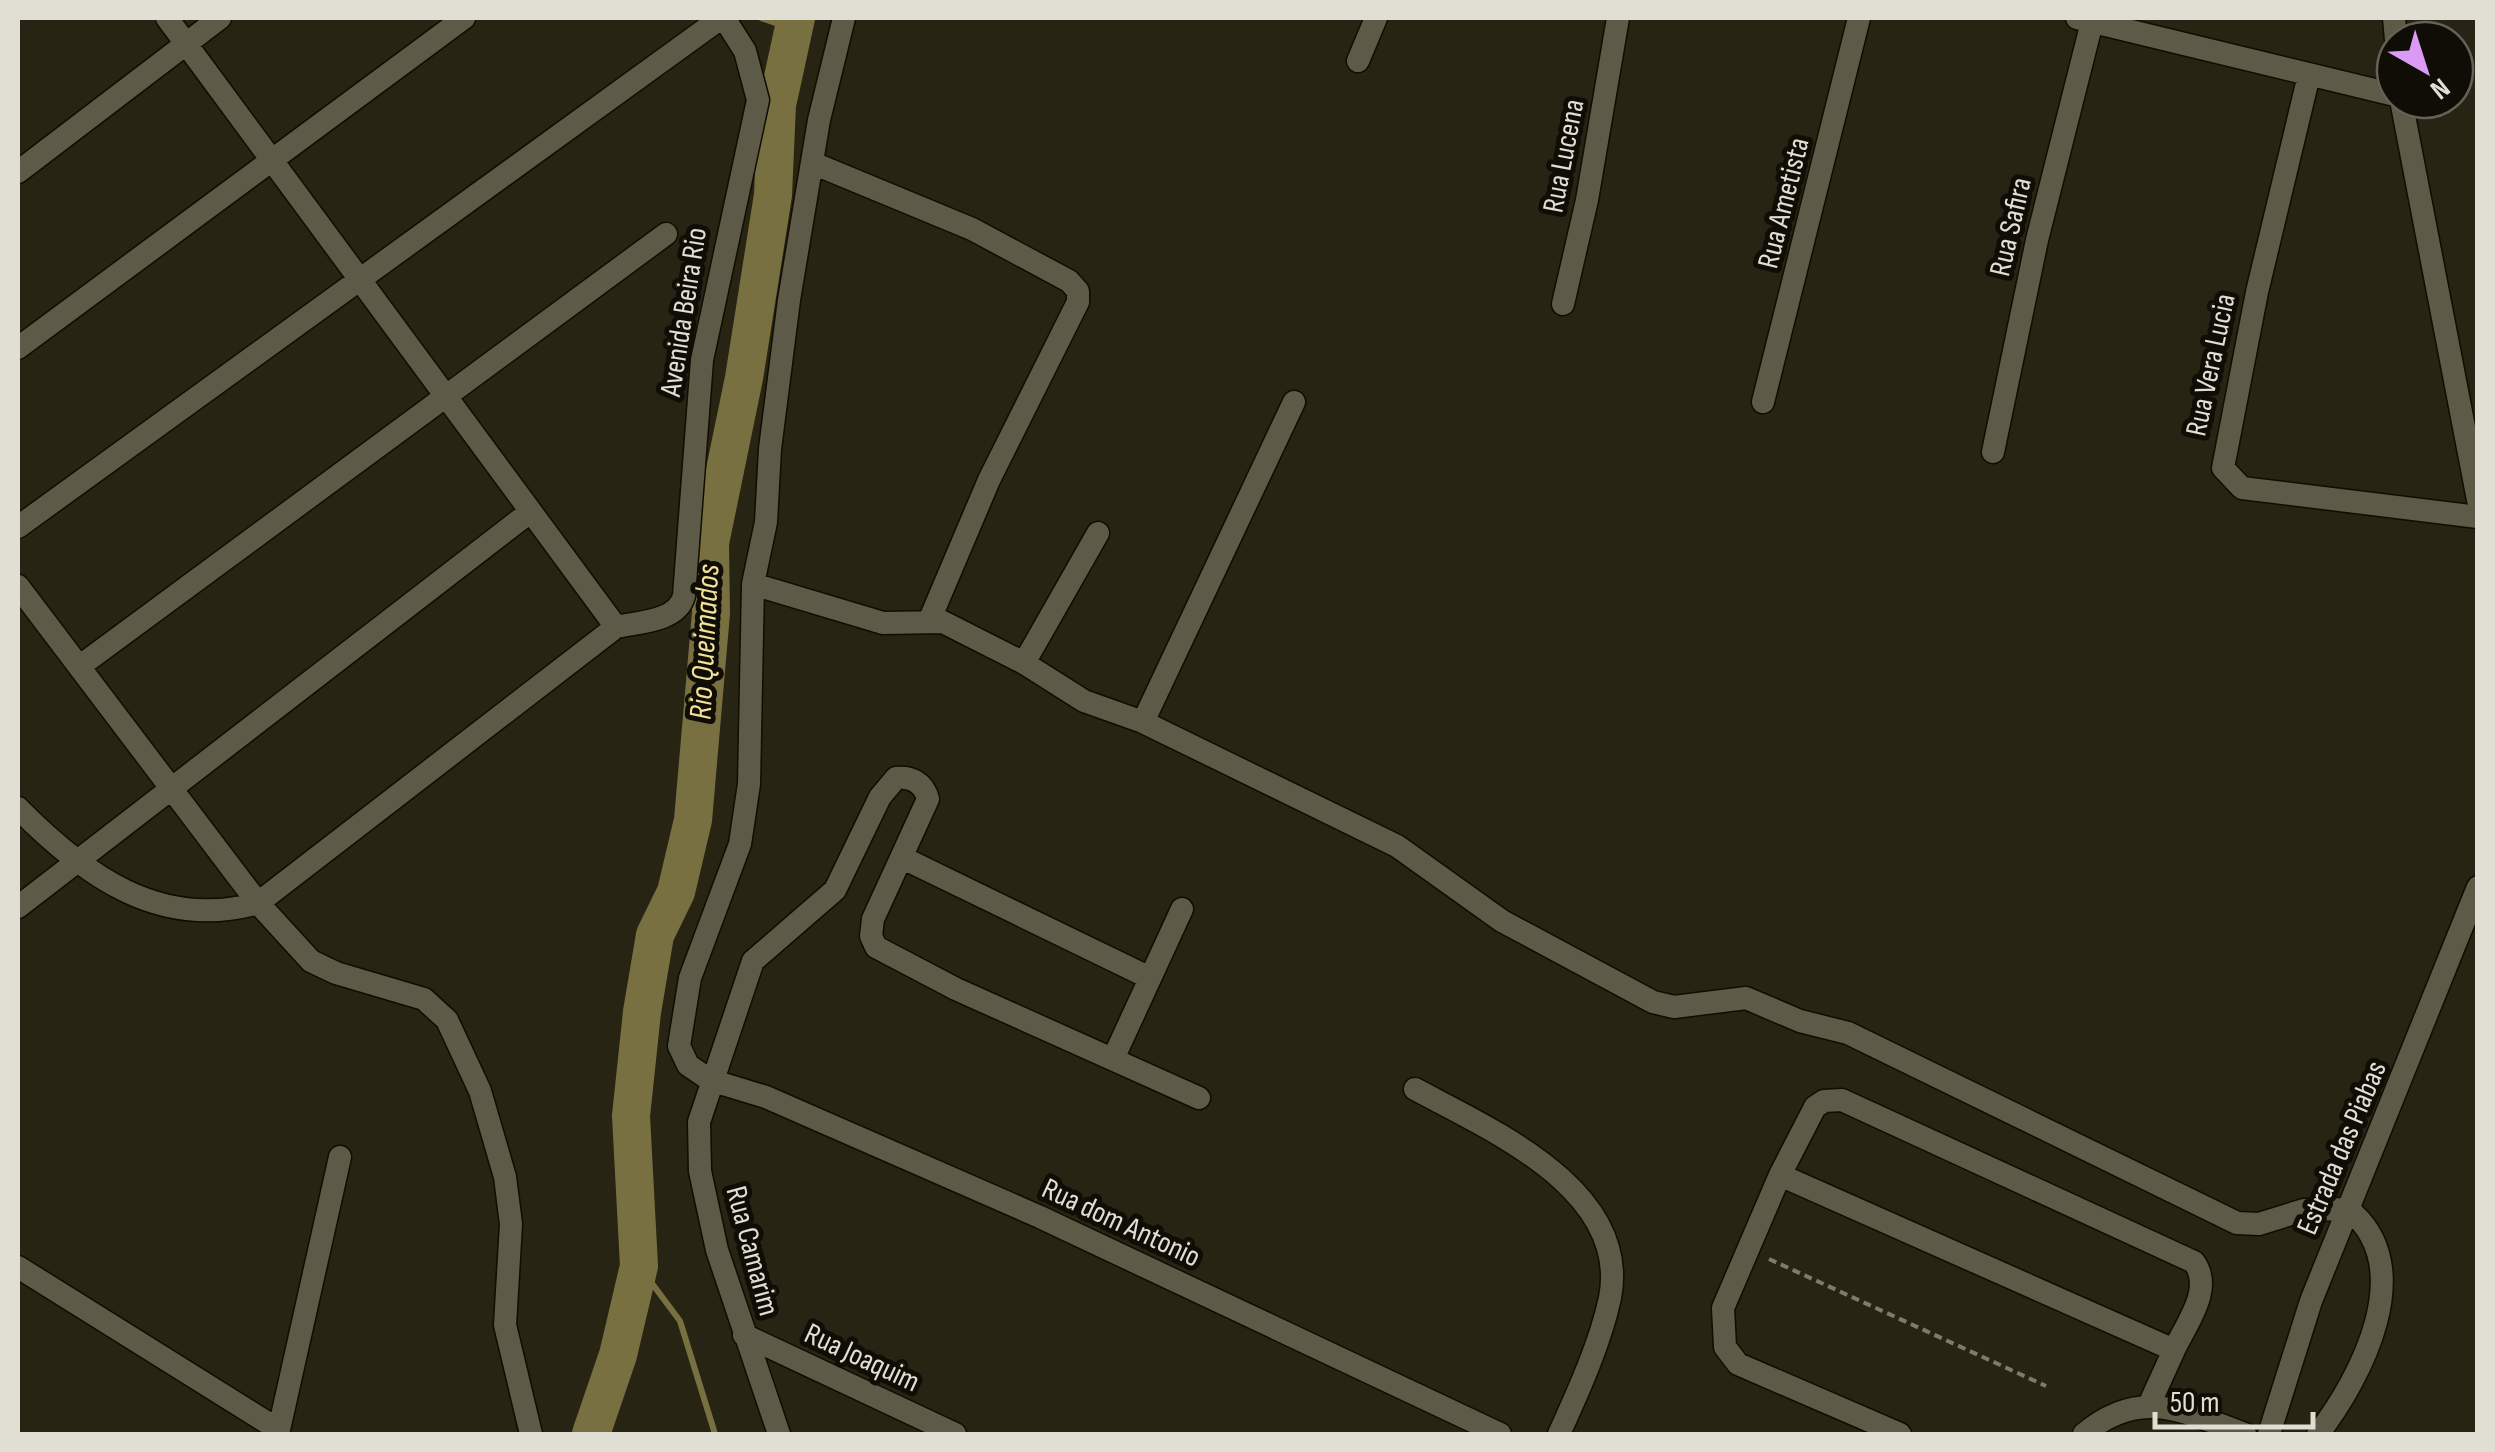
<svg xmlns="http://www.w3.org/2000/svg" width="2495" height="1452" viewBox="0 0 2495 1452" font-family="'Sofia Sans Condensed',sans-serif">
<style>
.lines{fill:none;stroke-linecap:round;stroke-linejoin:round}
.stream{stroke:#797041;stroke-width:6}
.river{stroke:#797041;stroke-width:38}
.minor-casing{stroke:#100d01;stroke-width:25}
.path{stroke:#7e7b6d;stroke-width:4;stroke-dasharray:8 5;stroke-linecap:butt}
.minor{stroke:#5d5a47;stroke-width:22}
.labels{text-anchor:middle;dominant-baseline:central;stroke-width:10;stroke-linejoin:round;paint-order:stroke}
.street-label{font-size:30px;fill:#e1dfd4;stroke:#0f0d06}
.water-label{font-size:32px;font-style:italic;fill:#f2e297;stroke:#0f0d06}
</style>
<rect width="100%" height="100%" fill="#272413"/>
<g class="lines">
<path class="stream" d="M 761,18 L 793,29
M 639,1266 L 680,1321 L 715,1434"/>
<path class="river" d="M 591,1434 L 618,1355 L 639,1266 L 631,1116 L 642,1012 L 655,935 L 676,892 L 693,820 L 711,613 L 710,543 L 744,378 L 773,195 L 777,105 L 796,18"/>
<defs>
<path id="minor" d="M 167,18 L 616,627 C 638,622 677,622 684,596 L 702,360 L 758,100 L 745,51 L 724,18
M 844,18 L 819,120 L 789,300 L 770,449 L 766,522 L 753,584 L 749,784 L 740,844 L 690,978 L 679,1046 L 688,1065 L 710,1080 L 766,1097 L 1040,1217 L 1500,1434
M 2077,18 L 2395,95
M 2394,18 L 2396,40
M 1358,61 L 1376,18
M 2309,75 L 2257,292 L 2223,468 L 2242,488 L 2478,517
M 2401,100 L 2478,500
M 815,164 L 972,229 L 1069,281 L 1078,291 L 1078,302 L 989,480 L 930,619
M 18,172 L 220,18
M 1563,304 L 1587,200 L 1618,18
M 18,348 L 464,18
M 1763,402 L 1859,18
M 1993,452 L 2037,240 L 2093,18
M 18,527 L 721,18
M 753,584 L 883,623 L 943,622 L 1024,663 L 1084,701 L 1143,722 L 1397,846 L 1502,921 L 1653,1002 L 1674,1007 L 1746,998 L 1800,1021 L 1848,1033 L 2237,1223 L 2259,1224 L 2304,1210 L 2348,1209 C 2420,1266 2361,1378 2318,1434
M 18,586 L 258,903 L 311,961 L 336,973 L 424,999 L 447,1020 L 480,1091 L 505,1177 L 511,1224 L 505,1325 L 531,1434
M 1024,663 L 1098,533
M 80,666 L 666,234
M 1143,722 L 1294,402
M 18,808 C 84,875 160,931 258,903 L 616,627
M 903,858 L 1150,978
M 18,907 L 530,512
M 1113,1059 L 1182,909
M 1415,1089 C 1491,1130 1631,1190 1610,1298 C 1600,1344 1578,1392 1559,1434
M 1780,1175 L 1815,1107 L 1824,1101 L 1842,1100 L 2194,1262 C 2214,1289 2186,1324 2174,1350
M 18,1267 L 279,1430
M 744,1335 L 955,1434
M 278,1434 L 340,1157
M 779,1434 L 717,1250 L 700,1171 L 699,1122 L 753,961 L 835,890 L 880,797 L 896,778 C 911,776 924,783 928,799 L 873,919 L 871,936 L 876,947 L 956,989 L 1199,1098
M 1900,1434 L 1738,1364 L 1725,1347 L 1723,1308 L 1780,1175 L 2174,1350 L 2149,1405
M 2084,1434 C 2141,1386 2184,1412 2245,1434
M 2269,1434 L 2311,1301 L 2478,887"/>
</defs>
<use href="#minor" class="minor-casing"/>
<path class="path" d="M 1769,1259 L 2046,1386"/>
<use href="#minor" class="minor"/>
</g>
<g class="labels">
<g class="street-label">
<text transform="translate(1564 156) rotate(-79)">Rua Lucena</text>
<text transform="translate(1784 203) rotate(-76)">Rua Ametista</text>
<text transform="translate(2011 227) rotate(-77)">Rua Safira</text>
<text transform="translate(684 312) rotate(-81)">Avenida Beira Rio</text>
<text transform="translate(2211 365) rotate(-78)">Rua Vera Lucia</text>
<text transform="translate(2342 1148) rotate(-67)">Estrada das Piabas</text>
<text transform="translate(1121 1223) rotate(25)">Rua dom Antonio</text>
<text transform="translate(752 1251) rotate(75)">Rua Camarim</text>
<text transform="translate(862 1358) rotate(25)">Rua Joaquim</text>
</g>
<g class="water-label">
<text transform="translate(705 642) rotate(-87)">Rio Queimados</text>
</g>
</g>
<rect width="2495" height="1452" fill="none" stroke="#e1dfd4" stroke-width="40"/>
<g transform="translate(2425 70) rotate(141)"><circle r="48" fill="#0f0d06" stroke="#636158" stroke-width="2.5"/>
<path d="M0-8L18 38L0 25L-18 38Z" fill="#da9af6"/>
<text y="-15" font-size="28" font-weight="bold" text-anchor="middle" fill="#e1dfd4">N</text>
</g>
<path d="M2155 1412v15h158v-15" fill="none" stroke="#e1dfd4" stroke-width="5"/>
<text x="2170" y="1412" font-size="30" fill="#e1dfd4" stroke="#0f0d06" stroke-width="8" paint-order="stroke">50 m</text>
</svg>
